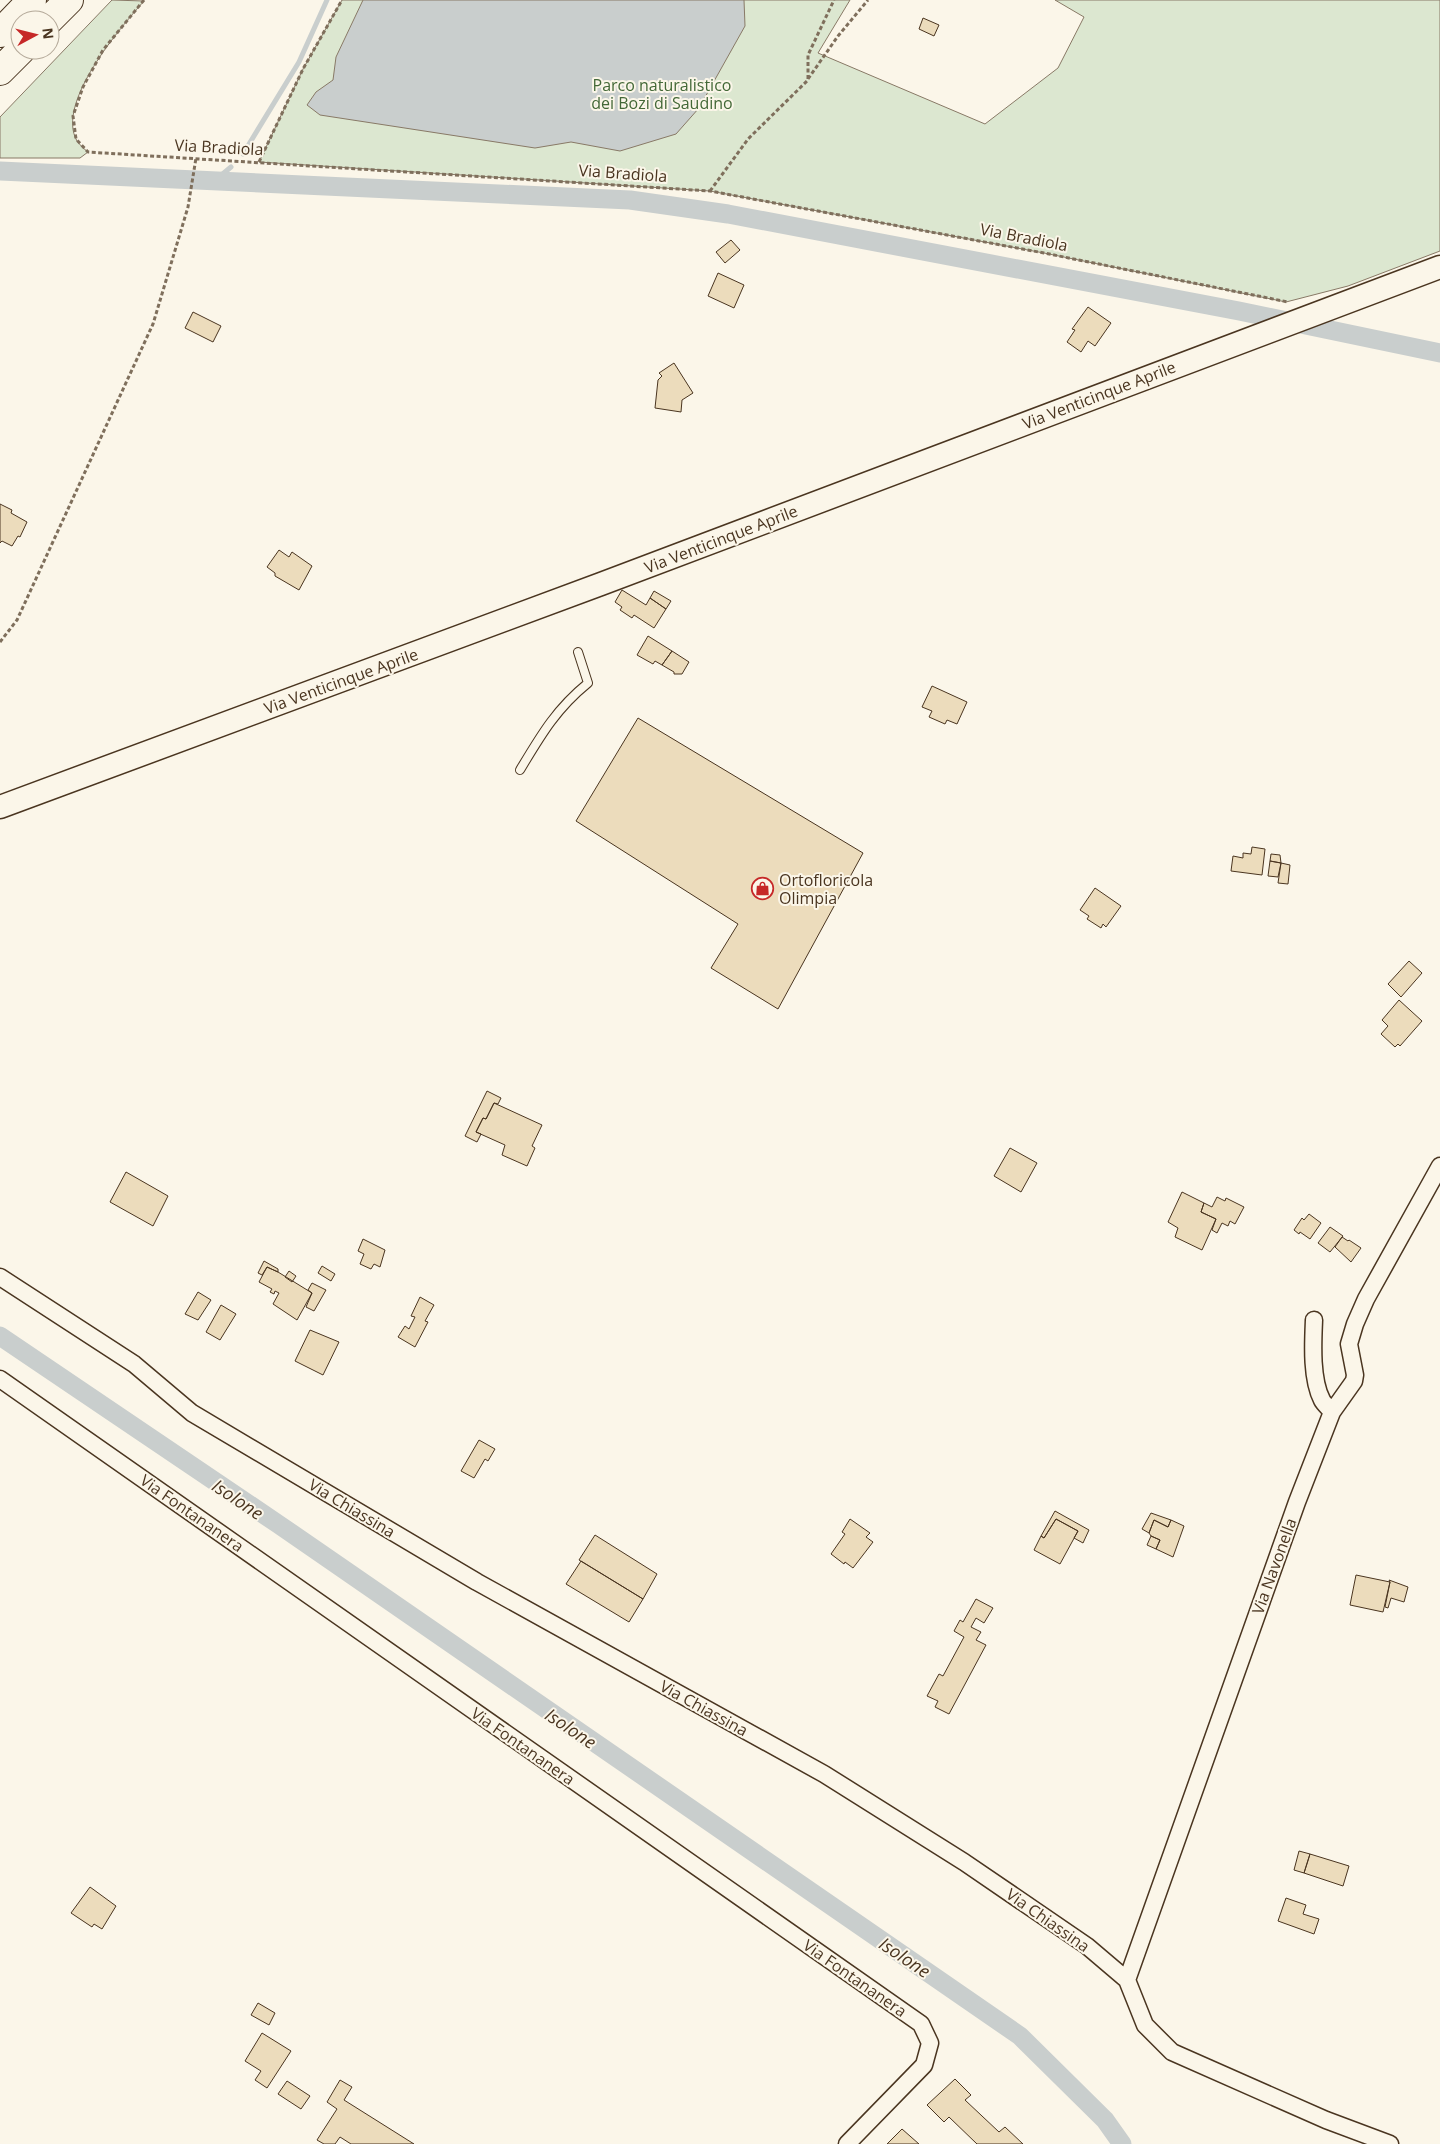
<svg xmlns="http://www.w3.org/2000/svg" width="1440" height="2144" viewBox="0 0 1440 2144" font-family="'Open Sans',sans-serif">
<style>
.green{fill:#dce7d0;stroke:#887966}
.water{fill:#c9cecd;stroke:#887966}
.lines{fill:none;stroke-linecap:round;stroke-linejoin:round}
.stream{stroke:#c9cecd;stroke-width:5}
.canal{stroke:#c9cecd;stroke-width:19}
.building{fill:#ecdcbc;stroke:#4a3520}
.lane-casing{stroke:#4a3520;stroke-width:10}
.street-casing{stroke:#4a3520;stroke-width:19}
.secondary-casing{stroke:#4a3520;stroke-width:25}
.highway-casing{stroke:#4a3520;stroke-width:30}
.path{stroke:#7f6f5c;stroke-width:3;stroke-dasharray:4 2.5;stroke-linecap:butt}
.lane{stroke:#fbf6e9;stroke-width:8}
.street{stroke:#fbf6e9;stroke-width:16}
.secondary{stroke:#fbf6e9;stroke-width:22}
.highway{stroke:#fbf6e9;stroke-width:28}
.labels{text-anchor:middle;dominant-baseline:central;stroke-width:4;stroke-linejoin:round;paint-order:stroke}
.park-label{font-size:16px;fill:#436837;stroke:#fbf6e9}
.street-label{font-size:16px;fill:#4a3520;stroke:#fbf6e9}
.poi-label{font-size:16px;fill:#4a3520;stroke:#fbf6e9;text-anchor:start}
.water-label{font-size:18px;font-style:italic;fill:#4a3520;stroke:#fbf6e9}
</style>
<rect width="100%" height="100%" fill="#fbf6e9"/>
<path class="green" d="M 112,0 L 144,1 C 121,27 55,103 77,141 C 80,145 84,149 88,152 L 80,158 L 0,158 L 0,117 Z
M 342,0 L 850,0 L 818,53 L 985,124 L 1058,68 L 1084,17 L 1055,0 L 1440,0 L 1440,251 L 1348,286 L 1286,302 L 1044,253 L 710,191 L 259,162 L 303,69 Z"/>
<path class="water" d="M 363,0 L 744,0 L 745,26 L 699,108 L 676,134 L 620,151 L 571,142 L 535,148 L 320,115 L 307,105 L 316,92 L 333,80 L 336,57 Z"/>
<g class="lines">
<path class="stream" d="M 243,154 L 299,62 L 327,0
M 213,182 L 231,167"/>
<path class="canal" d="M 0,171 L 630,200 L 728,214 L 1239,311 L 1440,353
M 0,1336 L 278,1524 L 1020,2036 L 1105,2120 L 1122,2144"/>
</g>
<path class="building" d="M 923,18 L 939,25 L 934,36 L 919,29 Z
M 731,240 L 740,250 L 725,263 L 716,252 Z
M 718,273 L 744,285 L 734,308 L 708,296 Z
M 1088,307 L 1111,323 L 1095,346 L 1088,341 L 1081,352 L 1067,342 L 1075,330 L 1072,329 Z
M 193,312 L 221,326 L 213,342 L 185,328 Z
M 674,363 L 693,393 L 682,400 L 681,412 L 655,408 L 658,380 L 662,376 L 659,373 Z
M 0,504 L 12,510 L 11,513 L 27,522 L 20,537 L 18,536 L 12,546 L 2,541 L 0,543 Z
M 279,550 L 289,557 L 292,552 L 312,566 L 299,590 L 275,576 L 275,573 L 267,567 Z
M 622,590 L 646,605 L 650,598 L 666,609 L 654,628 L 634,615 L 632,618 L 620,610 L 622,607 L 615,602 Z
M 654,591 L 671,601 L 666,609 L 650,598 Z
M 648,636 L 672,651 L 662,665 L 655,661 L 653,664 L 637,655 Z
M 672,651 L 689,662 L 682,674 L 674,674 L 674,672 L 662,665 Z
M 932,686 L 967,702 L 957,724 L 947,720 L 945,724 L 929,717 L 932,711 L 922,707 Z
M 638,718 L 863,853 L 778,1009 L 711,968 L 738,924 L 576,821 Z
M 1252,847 L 1265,849 L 1262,875 L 1231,871 L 1233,856 L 1243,858 L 1243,853 L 1251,854 Z
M 1271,854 L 1280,855 L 1281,863 L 1270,861 Z
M 1270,861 L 1281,863 L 1278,877 L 1268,876 Z
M 1281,863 L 1290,865 L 1288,884 L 1278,883 Z
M 1095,888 L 1121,906 L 1106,927 L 1103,924 L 1101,928 L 1087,919 L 1089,916 L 1080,910 Z
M 1409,961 L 1422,973 L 1401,997 L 1388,984 Z
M 1399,1000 L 1422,1021 L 1400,1046 L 1398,1044 L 1395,1047 L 1381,1034 L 1388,1026 L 1382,1020 Z
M 487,1091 L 501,1098 L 498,1104 L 494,1103 L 486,1119 L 483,1118 L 476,1132 L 481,1134 L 477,1142 L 465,1136 Z
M 494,1103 L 542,1125 L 532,1146 L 535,1148 L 527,1166 L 502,1155 L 505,1145 L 476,1132 L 483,1118 L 486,1119 Z
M 1010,1148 L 1037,1163 L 1021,1192 L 994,1176 Z
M 126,1172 L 168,1196 L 153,1226 L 110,1202 Z
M 1182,1192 L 1204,1203 L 1201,1212 L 1216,1219 L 1202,1250 L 1175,1237 L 1178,1228 L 1168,1222 Z
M 1217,1197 L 1225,1201 L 1226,1198 L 1244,1207 L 1235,1224 L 1230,1221 L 1228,1226 L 1222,1223 L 1217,1233 L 1212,1230 L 1216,1219 L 1201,1212 L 1204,1203 L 1212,1207 Z
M 1309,1214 L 1321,1223 L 1310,1239 L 1300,1232 L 1299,1234 L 1294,1230 L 1302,1218 L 1304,1220 Z
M 1330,1227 L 1343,1236 L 1330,1252 L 1318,1243 Z
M 1342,1237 L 1348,1241 L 1349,1240 L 1361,1248 L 1351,1262 L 1335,1247 Z
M 363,1239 L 385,1250 L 380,1267 L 374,1264 L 371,1269 L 360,1264 L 364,1254 L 358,1251 Z
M 264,1261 L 278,1269 L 278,1272 L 267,1267 L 262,1275 L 258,1273 Z
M 322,1266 L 335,1274 L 331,1281 L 318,1273 Z
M 267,1267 L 278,1272 L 312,1293 L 297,1320 L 273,1304 L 279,1293 L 275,1291 L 274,1294 L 270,1292 L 272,1289 L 259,1282 Z
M 289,1271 L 296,1276 L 292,1282 L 285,1277 Z
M 312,1283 L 326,1290 L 314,1311 L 306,1307 L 312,1293 L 308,1290 Z
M 198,1292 L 211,1300 L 198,1320 L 185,1314 Z
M 420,1297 L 434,1305 L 425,1321 L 428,1322 L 415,1347 L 398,1337 L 405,1326 L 409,1329 L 415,1317 L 411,1316 Z
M 221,1305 L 236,1314 L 220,1340 L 206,1332 Z
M 310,1330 L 339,1342 L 323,1375 L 295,1361 Z
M 479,1440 L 495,1449 L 488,1461 L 485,1459 L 474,1478 L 461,1471 Z
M 1055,1511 L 1089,1530 L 1083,1543 L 1074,1538 L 1078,1531 L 1056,1519 L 1044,1538 L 1041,1536 Z
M 1151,1513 L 1171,1520 L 1168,1527 L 1154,1520 L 1149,1533 L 1142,1529 Z
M 850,1519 L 870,1533 L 866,1537 L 873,1542 L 853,1568 L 845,1562 L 844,1564 L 831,1554 L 845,1534 L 842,1532 Z
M 1056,1519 L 1078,1531 L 1060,1564 L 1034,1550 L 1041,1536 L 1044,1538 Z
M 1154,1520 L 1168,1527 L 1171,1520 L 1184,1526 L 1173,1557 L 1156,1549 L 1160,1540 L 1151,1536 L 1149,1533 Z
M 595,1535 L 657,1574 L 643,1599 L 579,1560 Z
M 1151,1536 L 1160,1540 L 1156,1549 L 1147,1545 Z
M 581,1561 L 643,1599 L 629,1622 L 566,1584 Z
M 1356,1575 L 1390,1582 L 1383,1612 L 1350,1605 Z
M 1389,1580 L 1408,1587 L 1404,1602 L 1391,1598 L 1388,1608 L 1385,1607 L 1390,1582 Z
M 976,1599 L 993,1608 L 984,1623 L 976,1618 L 971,1627 L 981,1632 L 976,1640 L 986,1645 L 949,1714 L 935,1707 L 938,1701 L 927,1696 L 939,1674 L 943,1676 L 964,1637 L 954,1631 L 960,1620 L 963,1622 Z
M 1299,1851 L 1310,1854 L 1304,1873 L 1294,1870 Z
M 1310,1854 L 1349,1866 L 1343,1886 L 1304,1873 Z
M 90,1887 L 116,1906 L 102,1929 L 94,1924 L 92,1927 L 71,1913 Z
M 1286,1898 L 1306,1905 L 1303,1914 L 1319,1919 L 1314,1934 L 1278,1921 Z
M 258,2003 L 275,2013 L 269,2025 L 251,2015 Z
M 262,2033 L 291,2051 L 267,2088 L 255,2080 L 261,2071 L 245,2061 Z
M 955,2079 L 971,2095 L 965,2100 L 999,2132 L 1005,2127 L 1023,2144 L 977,2144 L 949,2117 L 944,2122 L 927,2105 Z
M 340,2080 L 352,2087 L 344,2100 L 414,2144 L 351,2144 L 340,2137 L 335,2144 L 324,2144 L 317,2140 L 337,2109 L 327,2102 Z
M 287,2081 L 310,2096 L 301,2109 L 278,2094 Z
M 902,2129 L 919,2144 L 887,2144 Z"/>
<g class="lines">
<defs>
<path id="lane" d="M 520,770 C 541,735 556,709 588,683 L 578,652"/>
<path id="street" d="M 0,1277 L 134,1364 L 192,1413 L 477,1582 L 824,1774 L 964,1862 L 1087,1946 L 1127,1980 L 1145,2025 L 1172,2052 L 1326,2120 L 1390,2144
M 1314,1320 C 1313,1343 1311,1379 1322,1400 C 1324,1404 1329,1408 1332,1412
M 0,1379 L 921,2024 L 930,2043 L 924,2065 L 847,2144
M 1127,1980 L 1297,1502 L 1332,1412 L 1354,1381 L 1355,1375 L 1349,1344 L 1355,1324 L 1366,1299 L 1440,1166"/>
<path id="secondary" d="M 0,807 L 601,584 L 1440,267"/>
<path id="highway" d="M 49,20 L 69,0
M 0,33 L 32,0
M 0,71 L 21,50"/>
</defs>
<use href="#lane" class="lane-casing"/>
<use href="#street" class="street-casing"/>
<use href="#secondary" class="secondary-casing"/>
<use href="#highway" class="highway-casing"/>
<path class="path" d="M 144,0 L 103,50 L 83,87 L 73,116 L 76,139 L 88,152 L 710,191 L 1044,253 L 1288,302
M 808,79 L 838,36 L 868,0
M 259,162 L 303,69 L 342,0
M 710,191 L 748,139 L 808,80 L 808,55 L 834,0
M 0,642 L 17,620 L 153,324 L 188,207 L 196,158"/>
<use href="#lane" class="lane"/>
<use href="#street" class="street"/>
<use href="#secondary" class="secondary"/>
<use href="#highway" class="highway"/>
</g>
<defs>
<symbol id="shop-ring" viewBox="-11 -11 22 22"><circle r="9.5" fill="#fbf6e9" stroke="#c62828" stroke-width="1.5"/><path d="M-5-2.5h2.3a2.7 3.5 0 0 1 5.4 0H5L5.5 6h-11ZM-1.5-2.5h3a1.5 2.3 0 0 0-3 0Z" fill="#c62828"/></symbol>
</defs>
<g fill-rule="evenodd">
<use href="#shop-ring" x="750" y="876" width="25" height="25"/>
</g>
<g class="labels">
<g class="park-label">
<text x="662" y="85">Parco naturalistico<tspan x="662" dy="18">dei Bozi di Saudino</tspan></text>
</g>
<g class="street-label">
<text transform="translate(219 147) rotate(3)">Via Bradiola</text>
<text transform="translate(623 173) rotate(4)">Via Bradiola</text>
<text transform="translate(1024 237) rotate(11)">Via Bradiola</text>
<text transform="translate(1099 395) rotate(-21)">Via Venticinque Aprile</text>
<text transform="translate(721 539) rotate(-21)">Via Venticinque Aprile</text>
<text transform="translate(341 681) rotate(-20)">Via Venticinque Aprile</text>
<text transform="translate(352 1508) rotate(31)">Via Chiassina</text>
<text transform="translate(192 1513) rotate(35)">Via Fontananera</text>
<text transform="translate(1274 1566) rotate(-70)">Via Navonella</text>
<text transform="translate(704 1708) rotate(29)">Via Chiassina</text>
<text transform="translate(523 1746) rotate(35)">Via Fontananera</text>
<text transform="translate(1048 1920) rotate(35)">Via Chiassina</text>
<text transform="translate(855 1978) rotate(35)">Via Fontananera</text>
</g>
<g class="poi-label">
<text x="779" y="880">Ortofloricola<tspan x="779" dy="18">Olimpia</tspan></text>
</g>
<g class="water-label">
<text transform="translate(238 1499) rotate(34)">Isolone</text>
<text transform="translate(571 1728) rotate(34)">Isolone</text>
<text transform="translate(905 1957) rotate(34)">Isolone</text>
</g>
</g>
<g transform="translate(35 35) rotate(83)"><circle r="24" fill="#fbf6e9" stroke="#b4a999"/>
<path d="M0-4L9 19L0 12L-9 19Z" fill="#c62828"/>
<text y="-8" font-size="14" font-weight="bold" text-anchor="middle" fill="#4a3520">N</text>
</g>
</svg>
